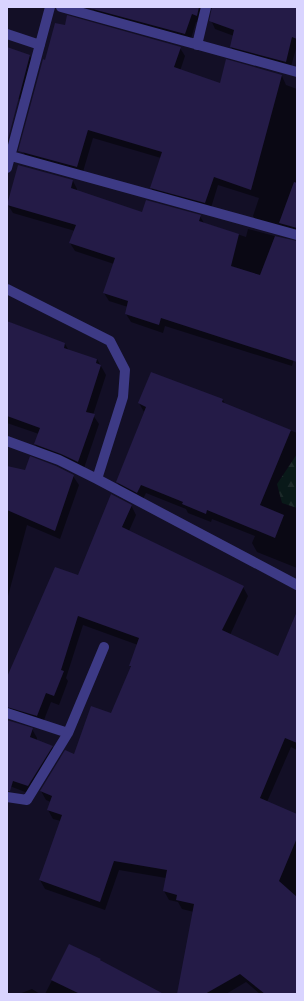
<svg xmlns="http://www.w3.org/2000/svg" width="304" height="1001" viewBox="0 0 304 1001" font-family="Jost,sans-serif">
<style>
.forest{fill:url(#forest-firs)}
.shadow{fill:#0007}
.building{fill:#241b47}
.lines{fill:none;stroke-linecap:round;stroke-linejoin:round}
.street{stroke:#3d3a85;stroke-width:10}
</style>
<defs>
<pattern id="forest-firs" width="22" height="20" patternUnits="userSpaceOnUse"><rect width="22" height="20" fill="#12302f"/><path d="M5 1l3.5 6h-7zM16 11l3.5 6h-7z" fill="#344d4e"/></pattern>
</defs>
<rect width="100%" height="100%" fill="#130f26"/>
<path class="forest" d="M 297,454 L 297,508 L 282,503 L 277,484 Z"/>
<path class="shadow" d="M 94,7 L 297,7 L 297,45 L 290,70 L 236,55 L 231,47 L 234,36 L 215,29 L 211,20 L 213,9 L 209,9 L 202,24 L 196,22 L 190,42 L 98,17 L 93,9 Z
M 7,48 L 30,56 L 35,64 L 25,101 L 7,95 Z
M 180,48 L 185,56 L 180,71 L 220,84 L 282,76 L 286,85 L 297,89 L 297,235 L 258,224 L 253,216 L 259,198 L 218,185 L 210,211 L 156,196 L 151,188 L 161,158 L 93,138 L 82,175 L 28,160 L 23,152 Z
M 73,181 L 77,189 L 77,191 L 143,213 L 200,216 L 204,223 L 246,237 L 248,229 L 297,242 L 297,360 L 294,359 L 292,366 L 165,326 L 163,333 L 131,322 L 126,314 L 128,307 L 109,301 L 104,293 L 114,264 L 75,251 L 70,243 L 75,231 L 13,213 L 8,205 Z
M 7,319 L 9,322 L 65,344 L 69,351 L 97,359 L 106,375 L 93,415 L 99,424 L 83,471 L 41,453 L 35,444 L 39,434 L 7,423 Z
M 151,373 L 223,400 L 225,404 L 297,433 L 297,568 L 257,552 L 252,543 L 255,536 L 212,519 L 211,522 L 188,513 L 186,509 L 146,493 L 142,501 L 122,491 L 117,482 L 144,412 L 139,403 Z
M 7,467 L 25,472 L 73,476 L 79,485 L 60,539 L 27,525 L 7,600 Z
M 131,505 L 136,515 L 129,531 L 243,587 L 248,596 L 230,635 L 278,657 L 297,611 L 297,750 L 291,747 L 267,802 L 297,815 L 297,994 L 260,994 L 246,982 L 226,994 L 178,994 L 194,912 L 182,909 L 178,902 L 169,900 L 164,891 L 166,878 L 119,870 L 105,910 L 45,889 L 40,880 L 61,821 L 53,819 L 48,810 L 51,802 L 46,800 L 41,791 L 112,715 L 131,668 L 130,665 L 138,645 L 83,625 L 66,678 L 68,681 L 59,705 L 51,702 L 42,725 L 7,718 L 7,719 L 7,679 L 79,576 Z
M 7,720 L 32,729 L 37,738 L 37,741 L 52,746 L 57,756 L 33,795 L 7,785 Z
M 70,945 L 100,959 L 102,962 L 164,994 L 45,994 Z
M 32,989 L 40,994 L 19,994 Z"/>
<path class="building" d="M 85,7 L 199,7 L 197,16 L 192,14 L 185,34 Z
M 212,7 L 297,7 L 297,39 L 292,37 L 286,62 L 230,47 L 234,30 L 209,21 Z
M 67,15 L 181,47 L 174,67 L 220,83 L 226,59 L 282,75 L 251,190 L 214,177 L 205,203 L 150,188 L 162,152 L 88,130 L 77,167 L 18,151 L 43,59 L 45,60 L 55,23 L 65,25 Z
M 7,47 L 30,55 L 7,143 Z
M 18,165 L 73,180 L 71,188 L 142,212 L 146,200 L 201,215 L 199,221 L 239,234 L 231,266 L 260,275 L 275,236 L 297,241 L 297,362 L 161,318 L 159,325 L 125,314 L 128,301 L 103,293 L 115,258 L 69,243 L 76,225 L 7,205 Z
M 294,182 L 297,183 L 297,228 L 279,223 Z
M 7,321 L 65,343 L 64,348 L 97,359 L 96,363 L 101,365 L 86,412 L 95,414 L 78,462 L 61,454 L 34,444 L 40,428 L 7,416 Z
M 151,372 L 223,399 L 222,402 L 291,430 L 260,505 L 284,515 L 275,538 L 207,510 L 206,514 L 182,504 L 183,502 L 141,485 L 137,493 L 116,482 L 146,407 L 138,403 Z
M 30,456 L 56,466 L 74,475 L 55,531 L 7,510 L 7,466 L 25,470 Z
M 111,494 L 132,505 L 122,527 L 244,586 L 222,630 L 278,656 L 297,611 L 297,743 L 285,738 L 260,798 L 297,814 L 297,838 L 279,881 L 297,897 L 297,994 L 265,994 L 240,974 L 205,994 L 177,994 L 194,904 L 176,900 L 177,895 L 163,891 L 167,870 L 114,861 L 100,902 L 39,880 L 62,815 L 47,810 L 52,796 L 40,791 L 65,750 L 74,754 L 91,706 L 111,713 L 131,666 L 129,666 L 139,638 L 78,616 L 61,670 L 64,671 L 54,696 L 46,693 L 37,716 L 7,707 L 7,677 L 55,567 L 78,575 Z
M 7,720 L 33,728 L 30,737 L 53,746 L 28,786 L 13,781 L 10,791 L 7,791 Z
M 69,944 L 101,959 L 100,960 L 164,994 L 80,994 L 51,980 Z"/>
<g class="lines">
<path class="street" d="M 61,7 L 297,72
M 7,34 L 40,45
M 197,45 L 206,7
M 11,156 L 297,235
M 7,168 L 50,7
M 7,289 L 110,341 L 125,370 L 123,397 L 97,479
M 7,441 L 59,460 L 97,479 L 297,585
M 7,713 L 68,733 L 27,800 L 7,797
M 68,733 L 104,647"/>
</g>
<rect width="304" height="1001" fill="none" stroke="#d9d4ff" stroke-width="16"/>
</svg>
